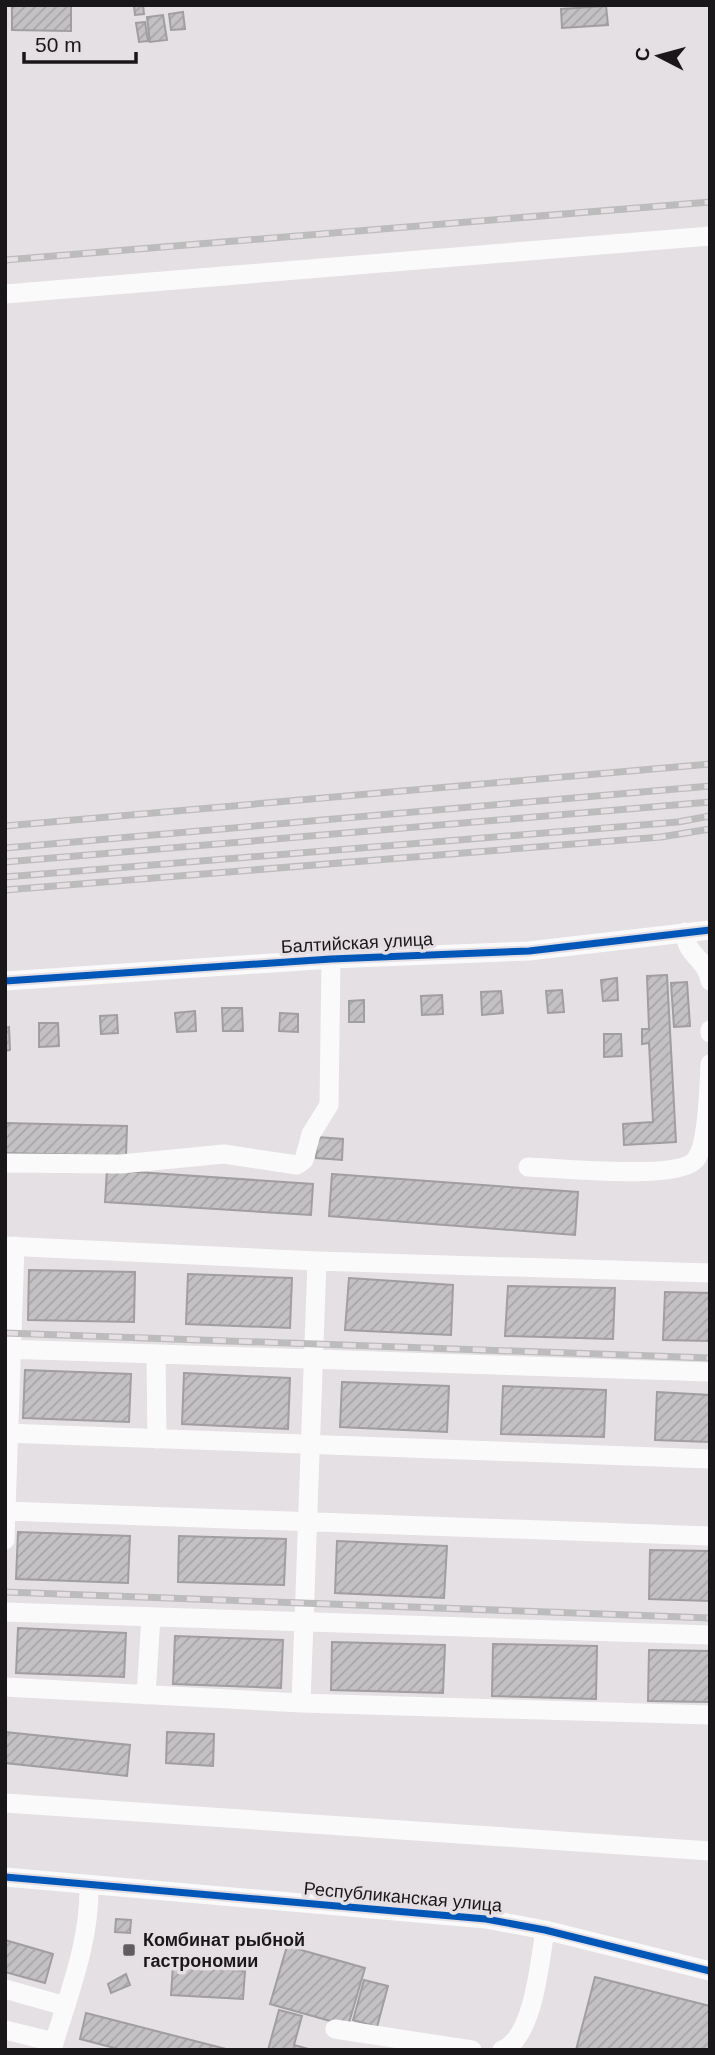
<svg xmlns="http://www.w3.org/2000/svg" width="715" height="2055" viewBox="0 0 715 2055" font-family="Helvetica,sans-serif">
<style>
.building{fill:url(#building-hatch);stroke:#a19ea0;stroke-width:2}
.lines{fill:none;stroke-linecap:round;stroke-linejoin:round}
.minor{stroke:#fbfafb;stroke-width:19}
.rail-casing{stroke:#bdbcbd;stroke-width:7}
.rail{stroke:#e5dfe4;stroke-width:4.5;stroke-dasharray:13;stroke-linecap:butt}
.cycleway-casing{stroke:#e5dfe4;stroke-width:11}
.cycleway{stroke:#0057b8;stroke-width:7}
.poi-dot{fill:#605d60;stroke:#e5dfe4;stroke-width:2.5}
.labels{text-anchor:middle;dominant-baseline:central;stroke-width:7;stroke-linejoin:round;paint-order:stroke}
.street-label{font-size:18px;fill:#191719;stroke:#e5dfe4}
.poi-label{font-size:18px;font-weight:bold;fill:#191719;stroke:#e5dfe4;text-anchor:start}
</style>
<defs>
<pattern id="building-hatch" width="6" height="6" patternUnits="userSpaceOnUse" patternTransform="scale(1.75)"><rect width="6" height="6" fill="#c4c1c4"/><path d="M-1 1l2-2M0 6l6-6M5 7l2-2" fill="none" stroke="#a8a5a8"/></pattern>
</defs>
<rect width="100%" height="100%" fill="#e4e0e3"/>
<path class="building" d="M 12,5 L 71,5 L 71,31 L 12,30 Z
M 134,5 L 143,5 L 144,14 L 135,15 Z
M 606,6 L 608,25 L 562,28 L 561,9 Z
M 183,12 L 185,29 L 171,30 L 169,14 Z
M 163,15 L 167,40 L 150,42 L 147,17 Z
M 145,22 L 148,41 L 139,42 L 136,23 Z
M 667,975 L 676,1142 L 624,1145 L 623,1124 L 653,1122 L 649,1043 L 642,1044 L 642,1029 L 649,1029 L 647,976 Z
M 617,978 L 618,1000 L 603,1001 L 601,980 Z
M 687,982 L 690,1026 L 674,1027 L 671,983 Z
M 562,990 L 564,1012 L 548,1013 L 546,991 Z
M 501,991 L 503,1013 L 482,1015 L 481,992 Z
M 442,995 L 443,1014 L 422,1015 L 421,996 Z
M 364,1000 L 364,1022 L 349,1022 L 349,1001 Z
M 222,1008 L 242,1008 L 243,1031 L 223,1031 Z
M 195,1011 L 196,1031 L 177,1032 L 175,1013 Z
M 280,1013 L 298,1014 L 298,1032 L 279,1031 Z
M 117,1015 L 118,1033 L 101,1034 L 100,1016 Z
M 39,1023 L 58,1023 L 59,1046 L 39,1047 Z
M 9,1027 L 10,1050 L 5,1051 L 5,1028 Z
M 604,1034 L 621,1034 L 622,1056 L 604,1057 Z
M 5,1123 L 127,1126 L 126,1156 L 5,1153 Z
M 317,1137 L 343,1139 L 342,1160 L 316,1158 Z
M 107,1170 L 313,1184 L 311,1215 L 105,1202 Z
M 332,1174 L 578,1192 L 575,1235 L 329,1216 Z
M 29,1270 L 135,1272 L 134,1322 L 28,1320 Z
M 188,1274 L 292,1278 L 290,1328 L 186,1324 Z
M 349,1278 L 453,1285 L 451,1335 L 345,1330 Z
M 508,1286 L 615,1288 L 613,1339 L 505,1336 Z
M 665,1292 L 710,1293 L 710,1341 L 663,1340 Z
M 25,1370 L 131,1374 L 129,1422 L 23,1418 Z
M 184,1373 L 290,1378 L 288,1429 L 182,1424 Z
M 342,1382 L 449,1386 L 447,1432 L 340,1427 Z
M 503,1386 L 606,1390 L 604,1437 L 501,1434 Z
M 657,1392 L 710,1395 L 710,1442 L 655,1440 Z
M 18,1532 L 130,1536 L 128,1583 L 16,1579 Z
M 179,1536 L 286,1539 L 284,1585 L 178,1582 Z
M 337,1541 L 447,1546 L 444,1598 L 335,1593 Z
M 650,1550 L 710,1551 L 710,1601 L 649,1599 Z
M 18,1628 L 126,1633 L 124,1677 L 16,1673 Z
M 175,1636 L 283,1640 L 281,1688 L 173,1684 Z
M 332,1642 L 445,1645 L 443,1693 L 331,1690 Z
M 493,1644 L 597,1646 L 596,1699 L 492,1696 Z
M 649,1650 L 710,1651 L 710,1702 L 648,1701 Z
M 5,1732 L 130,1745 L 127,1776 L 5,1763 Z
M 167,1732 L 214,1734 L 213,1766 L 166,1763 Z
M 116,1919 L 131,1920 L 130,1933 L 115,1932 Z
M 5,1940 L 53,1954 L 45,1983 L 5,1972 Z
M 287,1946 L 365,1968 L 348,2026 L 270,2004 Z
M 173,1966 L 245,1971 L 243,1999 L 171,1995 Z
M 126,1974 L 130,1985 L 111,1993 L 108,1984 Z
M 595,1977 L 710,2006 L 710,2050 L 576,2050 Z
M 364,1980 L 388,1986 L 377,2027 L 353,2020 Z
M 279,2010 L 302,2016 L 294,2045 L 312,2050 L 268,2050 Z
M 86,2013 L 230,2050 L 122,2050 L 80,2039 Z"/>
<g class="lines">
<path class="minor" d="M 5,294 L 710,236
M 685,932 C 686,957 706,957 710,981
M 5,981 L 331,959 L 529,951 L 710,930
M 710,1030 L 710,1033
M 5,1163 L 121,1164 L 224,1154 L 297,1165 L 304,1160 L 311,1134 L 329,1105 L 331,959
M 528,1167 C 558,1168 680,1181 696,1159 C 708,1144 709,1085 710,1064
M 5,1246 L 317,1261 L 710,1273
M 5,1349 L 710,1372
M 156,1355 L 157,1439
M 5,1433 L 710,1459
M 5,1511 L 710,1536
M 5,1540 L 15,1246
M 5,1612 L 710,1635
M 5,1687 L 301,1703 L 710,1715
M 146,1695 L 151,1617
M 301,1703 L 317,1261
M 5,1803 L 710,1851
M 5,1877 L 486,1919 L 545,1930 L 710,1971
M 5,1989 L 65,2006
M 335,2029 L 472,2050
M 5,2030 L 54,2042
M 52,2050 C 68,1995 90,1943 89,1885
M 502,2050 C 534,2038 540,1959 545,1930"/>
<defs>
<path id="rail" d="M 5,260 L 710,202
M 5,826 L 710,764
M 5,848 L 710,786
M 5,862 L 710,802
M 5,877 L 678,822 L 710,816
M 5,890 L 661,837 L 710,829
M 5,1333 L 710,1358
M 5,1592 L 710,1618"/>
</defs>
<use href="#rail" class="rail-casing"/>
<use href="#rail" class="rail"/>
<defs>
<path id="cycleway" d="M 5,981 L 331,959 L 529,951 L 710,930
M 5,1877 L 486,1919 L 545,1930 L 710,1971"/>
</defs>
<use href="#cycleway" class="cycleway-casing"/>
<use href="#cycleway" class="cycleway"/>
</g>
<rect class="poi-dot" x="122" y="1943" width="14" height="14" rx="3.5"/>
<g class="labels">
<g class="street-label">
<text transform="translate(357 943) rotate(-3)">Балтийская улица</text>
<text transform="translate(403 1897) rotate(5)">Республиканская улица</text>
</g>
<g class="poi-label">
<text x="143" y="1940">Комбинат рыбной<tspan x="143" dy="21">гастрономии</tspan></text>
</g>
</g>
<rect width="715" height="2055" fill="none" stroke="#191719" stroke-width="14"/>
<g transform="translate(659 56) rotate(276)" stroke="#e5dfe4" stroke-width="5" paint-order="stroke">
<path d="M0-5L12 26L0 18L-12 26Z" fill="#191719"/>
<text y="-10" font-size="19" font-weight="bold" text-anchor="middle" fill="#191719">С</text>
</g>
<path d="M24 52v10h112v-10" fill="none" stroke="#191719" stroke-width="3.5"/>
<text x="35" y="52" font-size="21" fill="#191719" stroke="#e5dfe4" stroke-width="5" paint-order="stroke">50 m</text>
</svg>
